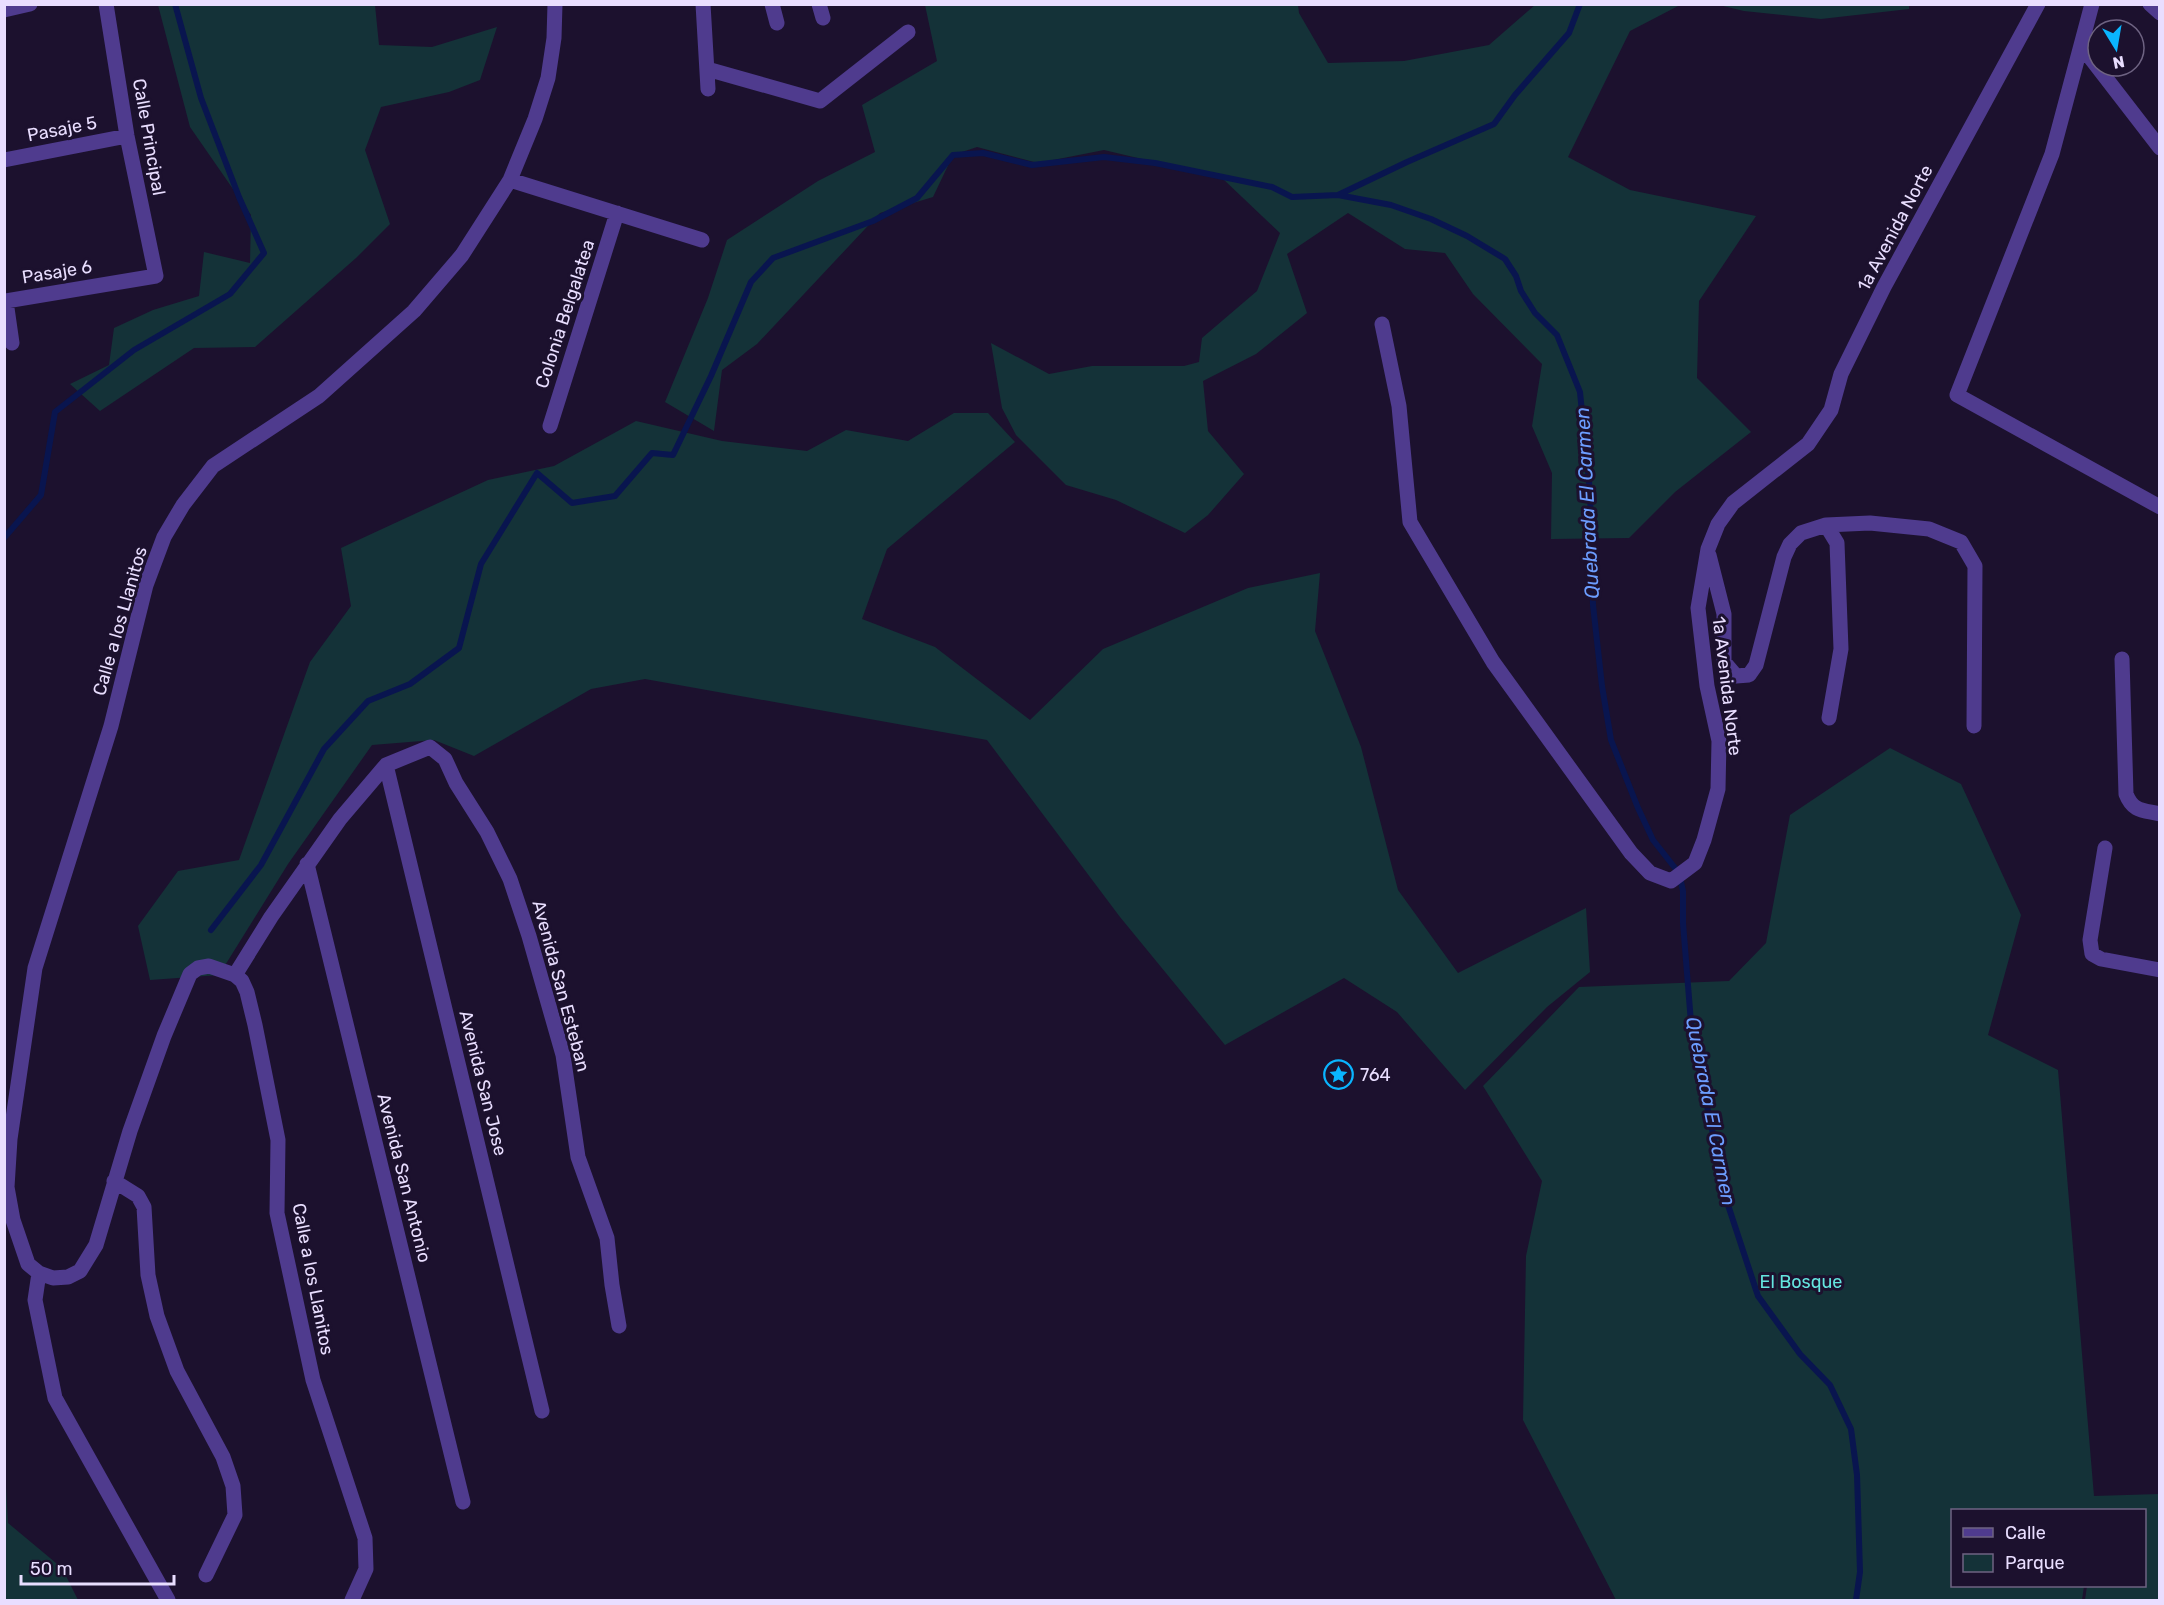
<svg xmlns="http://www.w3.org/2000/svg" width="2164" height="1605" viewBox="0 0 2164 1605" font-family="Rubik,sans-serif">
<style>
.green{fill:#143238}
.lines{fill:none;stroke-linecap:round;stroke-linejoin:round}
.stream{stroke:#09154f;stroke-width:6}
.pedestrian{stroke:#4f3b8e;stroke-width:15}
.minor{stroke:#4f3b8e;stroke-width:15}
.labels{text-anchor:middle;dominant-baseline:central;stroke-width:6;stroke-linejoin:round;paint-order:stroke}
.street-label{font-size:18px;fill:#e9deff;stroke:#1c112e}
.poi-label{font-size:18px;fill:#e9deff;stroke:#1c112e;text-anchor:start}
.park-label{font-size:18px;fill:#64e5df;stroke:#1c112e}
.water-label{font-size:20px;font-style:italic;fill:#6c9dff;stroke:#1c112e}
</style>
<rect width="100%" height="100%" fill="#1c112e"/>
<path class="green" d="M 158,5 L 375,5 L 379,45 L 432,47 L 497,27 L 480,80 L 449,92 L 381,107 L 365,150 L 390,224 L 356,258 L 255,347 L 194,348 L 100,411 L 70,384 L 109,365 L 114,328 L 153,310 L 199,296 L 204,252 L 250,263 L 251,215 L 190,127 Z
M 925,5 L 1298,5 L 1299,13 L 1328,63 L 1404,61 L 1489,45 L 1535,5 L 1680,5 L 1630,31 L 1568,157 L 1630,190 L 1756,216 L 1699,301 L 1697,378 L 1751,432 L 1675,492 L 1629,538 L 1551,539 L 1552,473 L 1532,426 L 1542,364 L 1473,294 L 1445,253 L 1405,249 L 1348,213 L 1287,254 L 1307,313 L 1256,354 L 1203,381 L 1208,431 L 1244,474 L 1208,515 L 1185,533 L 1116,500 L 1066,485 L 1016,435 L 1002,408 L 991,343 L 1049,374 L 1092,366 L 1184,366 L 1199,362 L 1202,338 L 1257,291 L 1280,233 L 1222,178 L 1104,150 L 1038,163 L 977,147 L 953,155 L 933,197 L 880,213 L 757,344 L 722,370 L 714,431 L 665,402 L 708,298 L 727,240 L 818,181 L 875,152 L 862,105 L 937,61 Z
M 1909,5 L 1909,9 L 1821,19 L 1744,11 L 1719,5 Z
M 954,413 L 988,413 L 1015,442 L 887,549 L 862,619 L 935,647 L 1030,720 L 1103,649 L 1248,588 L 1320,573 L 1315,631 L 1361,747 L 1398,890 L 1458,973 L 1586,908 L 1590,972 L 1547,1007 L 1465,1090 L 1397,1012 L 1344,978 L 1225,1045 L 1120,917 L 987,740 L 645,679 L 591,689 L 474,756 L 434,740 L 372,745 L 288,864 L 219,975 L 150,980 L 138,926 L 178,871 L 239,860 L 310,662 L 351,606 L 341,548 L 488,480 L 554,466 L 636,421 L 722,441 L 807,451 L 846,430 L 908,441 Z
M 1890,748 L 1961,784 L 2021,915 L 1988,1035 L 2058,1070 L 2094,1496 L 2159,1494 L 2159,1600 L 2085,1600 L 2087,1586 L 2144,1586 L 2144,1510 L 1952,1510 L 1952,1586 L 2084,1586 L 2082,1600 L 1616,1600 L 1523,1420 L 1526,1256 L 1542,1181 L 1483,1086 L 1579,987 L 1729,981 L 1766,943 L 1790,815 Z
M 4,1450 L 8,1523 L 62,1568 L 78,1600 L 5,1600 Z"/>
<g class="lines">
<path class="stream" d="M 1338,195 L 1407,162 L 1494,124 L 1515,95 L 1569,33 L 1580,4
M 4,538 L 41,495 L 55,412 L 134,350 L 230,294 L 264,253 L 239,197 L 201,98 L 175,4
M 211,930 L 261,865 L 324,749 L 368,701 L 410,684 L 459,648 L 481,564 L 537,473 L 572,503 L 615,496 L 652,453 L 673,455 L 711,376 L 751,282 L 773,258 L 873,221 L 917,198 L 953,155 L 983,153 L 1032,165 L 1104,157 L 1155,163 L 1272,187 L 1292,197 L 1338,195 L 1391,205 L 1431,219 L 1467,236 L 1505,259 L 1516,276 L 1521,291 L 1535,313 L 1557,335 L 1580,392 L 1590,492 L 1593,605 L 1602,686 L 1611,740 L 1638,808 L 1653,840 L 1679,873 L 1683,891 L 1683,923 L 1692,1035 L 1728,1205 L 1758,1296 L 1800,1354 L 1830,1385 L 1851,1429 L 1857,1475 L 1860,1572 L 1856,1600"/>
<path class="pedestrian" d="M 703,4 L 708,89
M 772,4 L 777,23
M 819,4 L 823,18
M 707,69 L 820,101 L 908,32"/>
<path class="minor" d="M 2092,4 L 2052,154 L 1957,395 L 2160,507
M 2150,4 L 2160,13
M 4,10 L 30,4
M 2082,47 L 2160,148
M 4,160 L 127,136
M 510,180 L 702,240
M 1382,324 L 1399,406 L 1410,522 L 1493,662 L 1631,853 L 1650,873 L 1671,881 L 1695,863 L 1704,840 L 1718,789 L 1719,741 L 1707,686 L 1698,608 L 1708,549 L 1718,524 L 1733,503 L 1808,444 L 1831,410 L 1841,374 L 1884,287 L 2038,4
M 12,343 L 6,301 L 156,276 L 127,136 L 106,4
M 550,426 L 617,213
M 1826,525 L 1837,543 L 1841,649 L 1829,718
M 1709,555 L 1724,614 L 1724,662 L 1736,676 L 1749,675 L 1756,665 L 1784,557 L 1790,544 L 1801,533 L 1826,525 L 1870,523 L 1929,529 L 1961,542 L 1975,566 L 1974,726
M 2122,659 L 2126,794 C 2133,812 2143,810 2160,814
M 386,765 L 542,1411
M 2105,848 L 2090,940 L 2092,954 L 2101,959 L 2160,970
M 307,864 L 463,1502
M 235,975 L 271,917 L 340,819 L 386,765 L 430,747 L 445,759 L 456,783 L 487,832 L 510,879 L 529,936 L 563,1055 L 578,1157 L 607,1238 L 612,1285 L 619,1326
M 114,1181 L 138,1196 L 144,1207 L 148,1275 L 157,1316 L 177,1371 L 223,1457 L 233,1486 L 235,1515 L 206,1575
M 39,1273 L 35,1300 L 55,1398 L 168,1600
M 352,1600 L 366,1569 L 365,1538 L 313,1380 L 277,1213 L 278,1140 L 255,1025 L 247,992 L 242,981 L 235,975 L 209,966 L 198,968 L 190,974 L 164,1036 L 130,1131 L 96,1245 L 80,1271 L 68,1277 L 53,1278 L 39,1273 L 28,1264 L 13,1220 L 7,1187 L 10,1139 L 35,968 L 111,726 L 146,585 L 164,537 L 183,505 L 213,466 L 319,396 L 414,311 L 462,255 L 510,180 L 535,119 L 548,78 L 554,38 L 555,4"/>
</g>
<defs>
<symbol id="sight-ring" viewBox="-11 -11 22 22"><circle r="9.5" fill="#1c112e" stroke="#0ab5ff" stroke-width="1.5"/><path d="M0-6L1.8-2.2L6-1.7L2.9 1.2L3.7 5.4L0 3.3L-3.7 5.4L-2.9 1.2L-6-1.7L-1.8-2.2Z" fill="#0ab5ff"/></symbol>
</defs>
<g fill-rule="evenodd">
<use href="#sight-ring" x="1322" y="1058" width="33" height="33"/>
</g>
<g class="labels">
<g class="street-label">
<text transform="translate(62 129) rotate(-11)">Pasaje 5</text>
<text transform="translate(149 137) rotate(80)">Calle Principal</text>
<text transform="translate(1895 228) rotate(-62)">1a Avenida Norte</text>
<text transform="translate(57 272) rotate(-9)">Pasaje 6</text>
<text transform="translate(565 314) rotate(-72)">Colonia Belgalatea</text>
<text transform="translate(120 621) rotate(-74)">Calle a los Llanitos</text>
<text transform="translate(1727 686) rotate(83)">1a Avenida Norte</text>
<text transform="translate(561 986) rotate(75)">Avenida San Esteban</text>
<text transform="translate(483 1083) rotate(76)">Avenida San Jose</text>
<text transform="translate(404 1178) rotate(76)">Avenida San Antonio</text>
<text transform="translate(313 1279) rotate(79)">Calle a los Llanitos</text>
</g>
<g class="poi-label">
<text x="1360" y="1075">764</text>
</g>
<g class="park-label">
<text x="1801" y="1282">El Bosque</text>
</g>
<g class="water-label">
<text transform="translate(1587 503) rotate(-93)">Quebrada El Carmen</text>
<text transform="translate(1711 1111) rotate(79)">Quebrada El Carmen</text>
</g>
</g>
<rect width="2164" height="1605" fill="none" stroke="#e9deff" stroke-width="12"/>
<rect x="1951" y="1509" width="195" height="78" fill="#1c112e" stroke="#6e6382" stroke-width="1.5"/>
<rect x="1963" y="1528" width="30" height="9" fill="#4f3b8e" stroke="#6e6382" stroke-width="1.5"/>
<text x="2005" y="1539" font-size="18" fill="#e9deff">Calle</text>
<rect x="1963" y="1554" width="30" height="18" fill="#143238" stroke="#6e6382" stroke-width="1.5"/>
<text x="2005" y="1569" font-size="18" fill="#e9deff">Parque</text>
<g transform="translate(2116 48) rotate(169)"><circle r="28" fill="#1c112e" stroke="#6e6382" stroke-width="1.5"/>
<path d="M0-4.5L10 22L0 15L-10 22Z" fill="#0ab5ff"/>
<text y="-9" font-size="16" font-weight="bold" text-anchor="middle" fill="#e9deff">N</text>
</g>
<path d="M21 1575v9h153v-9" fill="none" stroke="#e9deff" stroke-width="3"/>
<text x="30" y="1575" font-size="18" fill="#e9deff" stroke="#1c112e" stroke-width="4.5" paint-order="stroke">50 m</text>
</svg>
